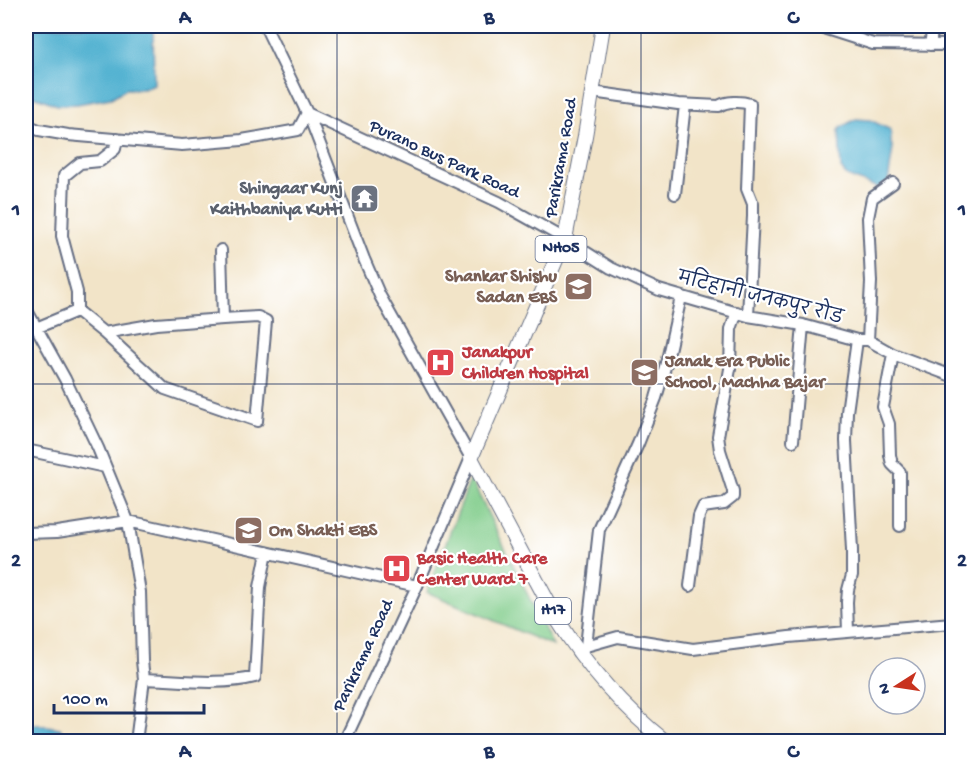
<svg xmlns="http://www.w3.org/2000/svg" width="978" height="767" viewBox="0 0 978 767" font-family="'Gochi Hand','Playpen Sans Deva',sans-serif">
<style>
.green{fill:#80cc8a;stroke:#4e7e74;stroke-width:1.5}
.water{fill:#54b3d2;stroke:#387198;stroke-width:1.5}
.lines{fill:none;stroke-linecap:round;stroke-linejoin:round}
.minor-casing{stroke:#666e83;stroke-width:14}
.major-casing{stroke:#666e83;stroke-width:16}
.minor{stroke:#fff;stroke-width:10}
.major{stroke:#fff;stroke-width:14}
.grid{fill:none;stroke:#1b2f5e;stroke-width:1.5;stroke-opacity:0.55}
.labels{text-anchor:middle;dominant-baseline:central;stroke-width:4.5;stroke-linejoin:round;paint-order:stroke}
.shield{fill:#fff;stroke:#5f6d8e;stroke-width:1.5}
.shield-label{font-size:16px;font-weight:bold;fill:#1b2f5e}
.street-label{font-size:18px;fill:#1b2f5e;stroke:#fff}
.worship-label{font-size:18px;font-weight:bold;fill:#5b616d;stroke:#fff;text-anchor:end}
.education-label{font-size:18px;font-weight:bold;fill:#785e54;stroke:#fff;text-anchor:start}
.health-label{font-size:18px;font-weight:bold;fill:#be3a42;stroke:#fff;text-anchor:start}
.neatline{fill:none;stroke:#1b2f5e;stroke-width:2}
.grid-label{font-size:20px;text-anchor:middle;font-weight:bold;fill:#1b2f5e}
</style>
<rect width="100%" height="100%" fill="#fff"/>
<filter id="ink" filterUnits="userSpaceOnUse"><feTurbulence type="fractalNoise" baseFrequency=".0167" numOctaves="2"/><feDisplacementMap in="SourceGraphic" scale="12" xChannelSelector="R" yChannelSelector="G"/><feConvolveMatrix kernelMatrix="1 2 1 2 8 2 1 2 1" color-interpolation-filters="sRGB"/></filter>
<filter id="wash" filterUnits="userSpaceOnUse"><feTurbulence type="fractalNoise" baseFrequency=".008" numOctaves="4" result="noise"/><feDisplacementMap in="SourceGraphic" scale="24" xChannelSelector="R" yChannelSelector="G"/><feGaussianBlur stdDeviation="1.35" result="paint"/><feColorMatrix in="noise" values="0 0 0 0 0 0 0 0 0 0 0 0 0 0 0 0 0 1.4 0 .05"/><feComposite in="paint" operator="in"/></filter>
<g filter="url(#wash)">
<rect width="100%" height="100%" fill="#f2e4c8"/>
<path class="green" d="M 471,478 L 471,479 L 553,646 L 427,592 Z"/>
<path class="water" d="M 26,26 L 153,26 L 154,84 L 144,89 L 126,89 L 111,98 L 77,104 L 57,105 L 26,93 Z
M 856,119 L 870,120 L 891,130 L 891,143 L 893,148 L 888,182 L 878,188 L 847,176 L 841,169 L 839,130 L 843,126 Z
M 26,723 L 60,728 L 66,737 L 66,741 L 26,741 Z"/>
</g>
<g filter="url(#ink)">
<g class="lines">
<defs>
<path id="minor" d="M 265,26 L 311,121 L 364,259 L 380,296 L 471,458 L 417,586 L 344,742
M 730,26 L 738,26
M 817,26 L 873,44 L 952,45
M 930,45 L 933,26
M 592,92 L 678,104 L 719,106 C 726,101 741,101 750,104 L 747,189 L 753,204 L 753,216 L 748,316
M 26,125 L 39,130 L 68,135 L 182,145 L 242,140 L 298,130 L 307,113 L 499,202 L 565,239 L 611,268 L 659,290 L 748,316 L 803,325 L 857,340 L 868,340 L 893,354 L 952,376
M 675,194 L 685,105
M 26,309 L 65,379 L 98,448 L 128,521 L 140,592 L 142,661 L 144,679 L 136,742
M 77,311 L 77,292 L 62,236 L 64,176 L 80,163 L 100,161 L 115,149 L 117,139
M 36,328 L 77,311 L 104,333 L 156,324 L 223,319 L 221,250
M 104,333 L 165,389 L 257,421 L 266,321 L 258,317 L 223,319
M 868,340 L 871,282 L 868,218 L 872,198 L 893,183
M 893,354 L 883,407 L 889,424 L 890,455 L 892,464 L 900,472 L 900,526
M 793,441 L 803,325
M 26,450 L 105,467
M 26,533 L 57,532 L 128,521 L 417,586
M 690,586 L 699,516 L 703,507 L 724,504 L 733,497 L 733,491 L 720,450 L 718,436 L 730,369 L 731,329 L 737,312
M 848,632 L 847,602 L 848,590 L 852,575 L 852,550 L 846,441 L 847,412 L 857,340
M 586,646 L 599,530 L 638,444 L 656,398 L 667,360 L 681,297
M 578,652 L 586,646 L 618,637 L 693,649 L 789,637 L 952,623
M 144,679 C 179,680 222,686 255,677 L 260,587 L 267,552"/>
<path id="major" d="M 603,26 L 585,136 L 565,239 L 471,458 L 557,619 C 585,664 623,708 666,742"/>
</defs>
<use href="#minor" class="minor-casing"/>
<use href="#major" class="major-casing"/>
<use href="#minor" class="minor"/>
<use href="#major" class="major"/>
</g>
</g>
<path class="grid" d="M 337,26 L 337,742M 641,26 L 641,742M 26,384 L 952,384"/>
<defs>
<symbol id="temple-square" viewBox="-11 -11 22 22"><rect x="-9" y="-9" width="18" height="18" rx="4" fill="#6b7280" stroke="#fff"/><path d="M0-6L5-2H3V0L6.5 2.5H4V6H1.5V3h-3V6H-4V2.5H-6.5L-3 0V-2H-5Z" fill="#fff"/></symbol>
<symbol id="school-square" viewBox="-11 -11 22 22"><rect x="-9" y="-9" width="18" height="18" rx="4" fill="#8d6e63" stroke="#fff"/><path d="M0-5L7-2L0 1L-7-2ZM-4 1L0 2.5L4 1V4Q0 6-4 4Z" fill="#fff"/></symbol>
<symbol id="hospital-square" viewBox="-11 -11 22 22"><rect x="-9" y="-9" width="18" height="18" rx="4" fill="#e0444e" stroke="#fff"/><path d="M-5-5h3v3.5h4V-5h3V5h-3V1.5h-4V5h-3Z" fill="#fff"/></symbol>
</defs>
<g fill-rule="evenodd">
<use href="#temple-square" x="348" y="182" width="33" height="33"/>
<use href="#school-square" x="562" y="270" width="33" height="33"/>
<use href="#hospital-square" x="424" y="346" width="33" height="33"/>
<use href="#school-square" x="628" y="356" width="33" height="33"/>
<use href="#school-square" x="232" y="514" width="33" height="33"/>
<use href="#hospital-square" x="380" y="552" width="33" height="33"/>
</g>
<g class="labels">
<g class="shield">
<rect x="535.5" y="236" width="51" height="26" rx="4.5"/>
<rect x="535" y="598" width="36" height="26" rx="4.5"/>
</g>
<g class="shield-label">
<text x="561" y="249">NH05</text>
<text x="553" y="611">H17</text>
</g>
<g class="street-label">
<text transform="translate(562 158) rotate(-80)">Parikrama Road</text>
<text transform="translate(444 160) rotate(25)">Purano Bus Park Road</text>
<text transform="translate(760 299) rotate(14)">मटिहानी जनकपुर रोड</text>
<text transform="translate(364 656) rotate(-65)">Parikrama Road</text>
</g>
<g class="worship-label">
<text x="343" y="189">Shingaar Kunj<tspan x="343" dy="21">Kaithbaniya Kutti</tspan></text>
</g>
<g class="education-label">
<text x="557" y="277" text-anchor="end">Shankar Shishu<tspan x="557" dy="21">Sadan EBS</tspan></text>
<text x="665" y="362">Janak Era Public<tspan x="665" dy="21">School, Machha Bajar</tspan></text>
<text x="269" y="531">Om Shakti EBS</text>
</g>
<g class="health-label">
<text x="462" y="353">Janakpur<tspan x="462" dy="21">Children Hospital</tspan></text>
<text x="417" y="559">Basic Health Care<tspan x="417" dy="21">Center Ward 7</tspan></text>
</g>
</g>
<rect width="978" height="767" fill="none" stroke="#fff" stroke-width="66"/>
<g transform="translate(897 686) rotate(258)"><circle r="28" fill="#ffffff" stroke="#a4acbf" stroke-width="1.5"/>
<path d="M0-4.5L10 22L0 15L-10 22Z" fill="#c8321e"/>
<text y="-9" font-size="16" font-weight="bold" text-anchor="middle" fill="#1b2f5e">N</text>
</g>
<path d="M54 704v9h150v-9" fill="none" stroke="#1b2f5e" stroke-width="3"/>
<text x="63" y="704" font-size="18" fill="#1b2f5e" stroke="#ffffff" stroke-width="4.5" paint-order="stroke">100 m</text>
<rect x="33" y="33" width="912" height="701" class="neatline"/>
<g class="grid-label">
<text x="185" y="23">A</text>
<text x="489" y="23">B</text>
<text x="793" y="23">C</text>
<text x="16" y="215">1</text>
<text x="962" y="215">1</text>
<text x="16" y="566">2</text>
<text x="962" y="566">2</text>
<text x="185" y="757">A</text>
<text x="489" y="757">B</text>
<text x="793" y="757">C</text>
</g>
</svg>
